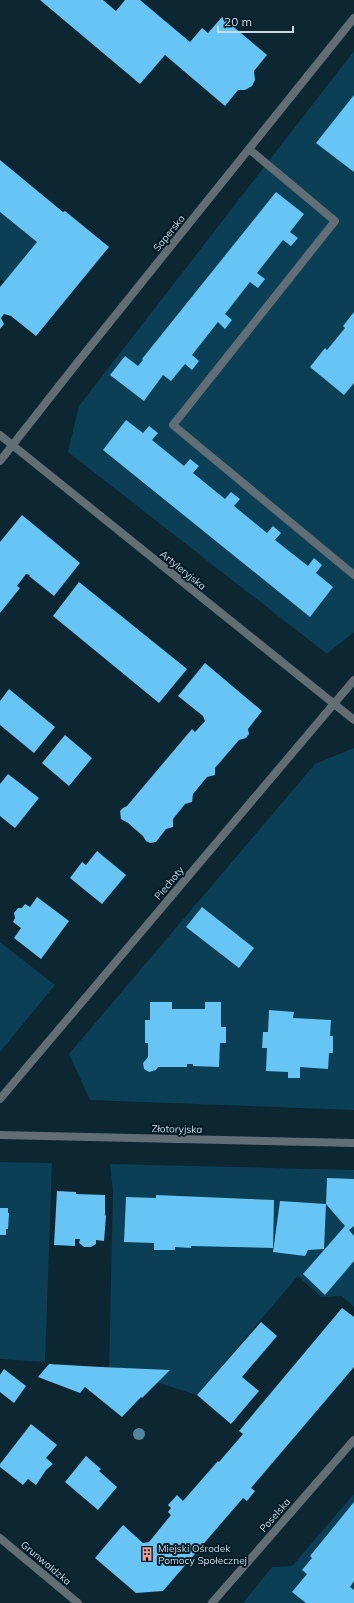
<svg xmlns="http://www.w3.org/2000/svg" width="354" height="1603" viewBox="0 0 354 1603" font-family="Mulish,sans-serif">
<style>
.green{fill:#0a3f55}
.building{fill:#66c5f4}
.lines{fill:none;stroke-linecap:round;stroke-linejoin:round}
.service{stroke:#626e75;stroke-width:8}
.minor{stroke:#626e75;stroke-width:8}
.tertiary{stroke:#626e75;stroke-width:8}
.tree{fill:#54859e}
.labels{text-anchor:middle;dominant-baseline:central;stroke-width:4;stroke-linejoin:round;paint-order:stroke}
.street-label{font-size:10px;fill:#cbdae2;stroke:#031c28}
.poi-label{font-size:10px;fill:#cbdae2;stroke:#031c28;text-anchor:start}
</style>
<rect width="100%" height="100%" fill="#0c2632"/>
<path class="green" d="M 354,51 L 354,632 L 327,654 L 68,452 L 79,406 Z
M 0,212 L 37,242 L 4,282 L 0,278 Z
M 354,748 L 354,1110 L 90,1100 L 69,1054 L 315,764 Z
M 0,942 L 55,985 L 0,1052 Z
M 0,1162 L 52,1163 L 45,1362 L 0,1359 Z
M 110,1164 L 354,1170 L 354,1307 L 342,1296 L 321,1297 L 298,1276 L 197,1395 L 109,1367 L 113,1192 Z
M 354,1494 L 354,1603 L 243,1603 L 272,1567 L 292,1566 Z"/>
<path class="building" d="M 40,0 L 103,0 L 116,11 L 125,0 L 140,0 L 190,42 L 202,28 L 208,33 L 222,17 L 267,55 L 254,71 L 255,80 L 252,86 L 245,90 L 238,90 L 225,106 L 165,55 L 140,84 Z
M 354,95 L 354,172 L 316,143 Z
M 0,160 L 63,212 L 65,211 L 109,247 L 36,336 L 11,316 L 4,314 L 1,318 L 4,324 L 0,329 L 0,287 L 37,242 L 0,212 Z
M 276,192 L 304,214 L 290,232 L 298,238 L 291,246 L 283,240 L 257,273 L 265,279 L 258,288 L 250,282 L 225,314 L 232,320 L 225,329 L 218,322 L 192,355 L 199,361 L 192,370 L 185,364 L 171,381 L 163,375 L 144,401 L 110,375 L 125,356 L 138,366 L 143,360 L 142,359 Z
M 354,312 L 354,383 L 344,395 L 310,367 L 325,348 L 327,350 L 345,328 L 343,326 Z
M 126,420 L 143,433 L 149,426 L 158,433 L 152,440 L 184,466 L 190,459 L 199,466 L 193,473 L 225,499 L 231,492 L 240,499 L 234,506 L 267,533 L 273,526 L 281,533 L 275,540 L 308,566 L 314,558 L 322,565 L 316,573 L 333,587 L 310,617 L 103,450 Z
M 22,515 L 80,563 L 54,596 L 29,576 L 30,575 L 26,574 L 17,586 L 20,588 L 0,613 L 0,542 Z
M 79,582 L 187,669 L 159,703 L 53,616 Z
M 205,663 L 262,711 L 248,729 L 249,734 L 246,738 L 239,740 L 215,768 L 215,775 L 207,777 L 193,794 L 192,802 L 185,804 L 173,819 L 173,827 L 166,829 L 156,842 L 150,843 L 146,841 L 143,836 L 128,823 L 121,819 L 120,811 L 123,808 L 127,806 L 192,729 L 195,732 L 205,721 L 203,716 L 178,696 Z
M 9,689 L 55,727 L 34,753 L 0,725 L 0,701 Z
M 65,735 L 92,758 L 69,786 L 42,763 Z
M 8,774 L 39,798 L 15,828 L 0,816 L 0,784 Z
M 97,851 L 126,875 L 102,904 L 70,878 L 82,862 L 86,865 Z
M 37,897 L 69,921 L 41,959 L 14,938 L 21,928 L 13,922 L 15,918 L 14,913 L 18,908 L 22,908 L 25,904 L 30,907 Z
M 202,907 L 254,948 L 239,968 L 186,927 Z
M 150,1002 L 172,1002 L 172,1009 L 205,1009 L 205,1002 L 221,1002 L 221,1027 L 226,1027 L 226,1043 L 220,1043 L 219,1067 L 193,1066 L 193,1064 L 187,1064 L 187,1067 L 158,1067 L 156,1070 L 149,1072 L 144,1069 L 143,1063 L 148,1057 L 148,1043 L 145,1043 L 145,1020 L 150,1020 Z
M 269,1010 L 294,1012 L 293,1018 L 331,1020 L 330,1036 L 333,1036 L 333,1053 L 329,1053 L 328,1069 L 300,1067 L 300,1078 L 288,1078 L 288,1072 L 266,1071 L 267,1048 L 262,1048 L 263,1032 L 268,1032 Z
M 327,1178 L 354,1179 L 354,1226 L 349,1230 L 354,1236 L 354,1261 L 325,1295 L 303,1274 L 345,1226 L 326,1204 Z
M 57,1191 L 76,1192 L 76,1194 L 105,1195 L 105,1215 L 106,1216 L 104,1241 L 96,1240 L 96,1244 L 91,1247 L 84,1247 L 79,1243 L 80,1239 L 75,1239 L 75,1246 L 54,1245 Z
M 156,1195 L 274,1200 L 273,1248 L 191,1246 L 191,1248 L 175,1247 L 175,1250 L 154,1250 L 154,1243 L 124,1242 L 126,1197 L 156,1198 Z
M 280,1201 L 326,1204 L 324,1249 L 308,1250 L 305,1256 L 273,1252 Z
M 0,1208 L 8,1208 L 8,1213 L 9,1213 L 8,1229 L 6,1229 L 6,1235 L 0,1235 Z
M 342,1308 L 354,1317 L 354,1367 L 251,1488 L 255,1491 L 247,1501 L 243,1498 L 163,1591 L 136,1593 L 95,1558 L 123,1525 L 143,1543 L 149,1542 L 171,1515 L 168,1512 L 171,1508 L 168,1505 L 177,1495 L 183,1501 L 218,1461 L 219,1462 L 243,1434 L 239,1431 Z
M 261,1322 L 277,1336 L 242,1377 L 259,1391 L 231,1424 L 197,1395 Z
M 49,1364 L 101,1367 L 170,1370 L 142,1398 L 141,1397 L 122,1417 L 85,1387 L 80,1393 L 38,1377 Z
M 4,1369 L 26,1386 L 14,1403 L 0,1392 L 0,1375 Z
M 31,1424 L 57,1445 L 46,1458 L 53,1464 L 46,1470 L 36,1485 L 28,1479 L 23,1485 L 0,1467 L 0,1464 Z
M 86,1456 L 101,1469 L 99,1471 L 117,1487 L 98,1510 L 65,1482 Z
M 354,1502 L 354,1581 L 350,1587 L 354,1590 L 354,1603 L 306,1603 L 292,1592 L 307,1574 L 302,1570 L 312,1558 L 310,1556 Z"/>
<g class="lines">
<path class="service" d="M 249,149 L 335,221 L 173,425 L 354,575"/>
<path class="minor" d="M 0,435 L 354,720
M 0,461 L 77,363 L 354,18
M 0,1099 L 354,680
M 0,1538 L 78,1603
M 212,1603 L 354,1440"/>
<path class="tertiary" d="M 0,1135 L 354,1143"/>
</g>
<circle class="tree" cx="139" cy="1434" r="6"/>
<defs>
<symbol id="building-bare" viewBox="-9 -9 18 18"><path d="M-4-6H4V6H1V3H-1V6H-4ZM-2.5-4.3h1.7v1.8h-1.7ZM.8-4.3h1.7v1.8H.8ZM-2.5-1h1.7V.8h-1.7ZM.8-1h1.7V.8H.8Z" fill="#f59b98" stroke="#031c28" stroke-width="2.5" paint-order="stroke"/></symbol>
</defs>
<g fill-rule="evenodd">
<use href="#building-bare" x="137" y="1544" width="20" height="20"/>
</g>
<g class="labels">
<g class="street-label">
<text transform="translate(169 233) rotate(-51)">Saperska</text>
<text transform="translate(183 570) rotate(39)">Artyleryjska</text>
<text transform="translate(169 883) rotate(-50)">Piechoty</text>
<text transform="translate(177 1129) rotate(1)">Złotoryjska</text>
<text transform="translate(275 1515) rotate(-49)">Poselska</text>
<text transform="translate(46 1563) rotate(40)">Grunwaldzka</text>
</g>
<g class="poi-label">
<text x="158" y="1548">Miejski Ośrodek<tspan x="158" dy="12">Pomocy Społecznej</tspan></text>
</g>
</g>
<path d="M218 26v6h75v-6" fill="none" stroke="#cbdae2" stroke-width="2"/>
<text x="224" y="26" font-size="12" fill="#cbdae2" stroke="#031c28" stroke-width="3" paint-order="stroke">20 m</text>
</svg>
